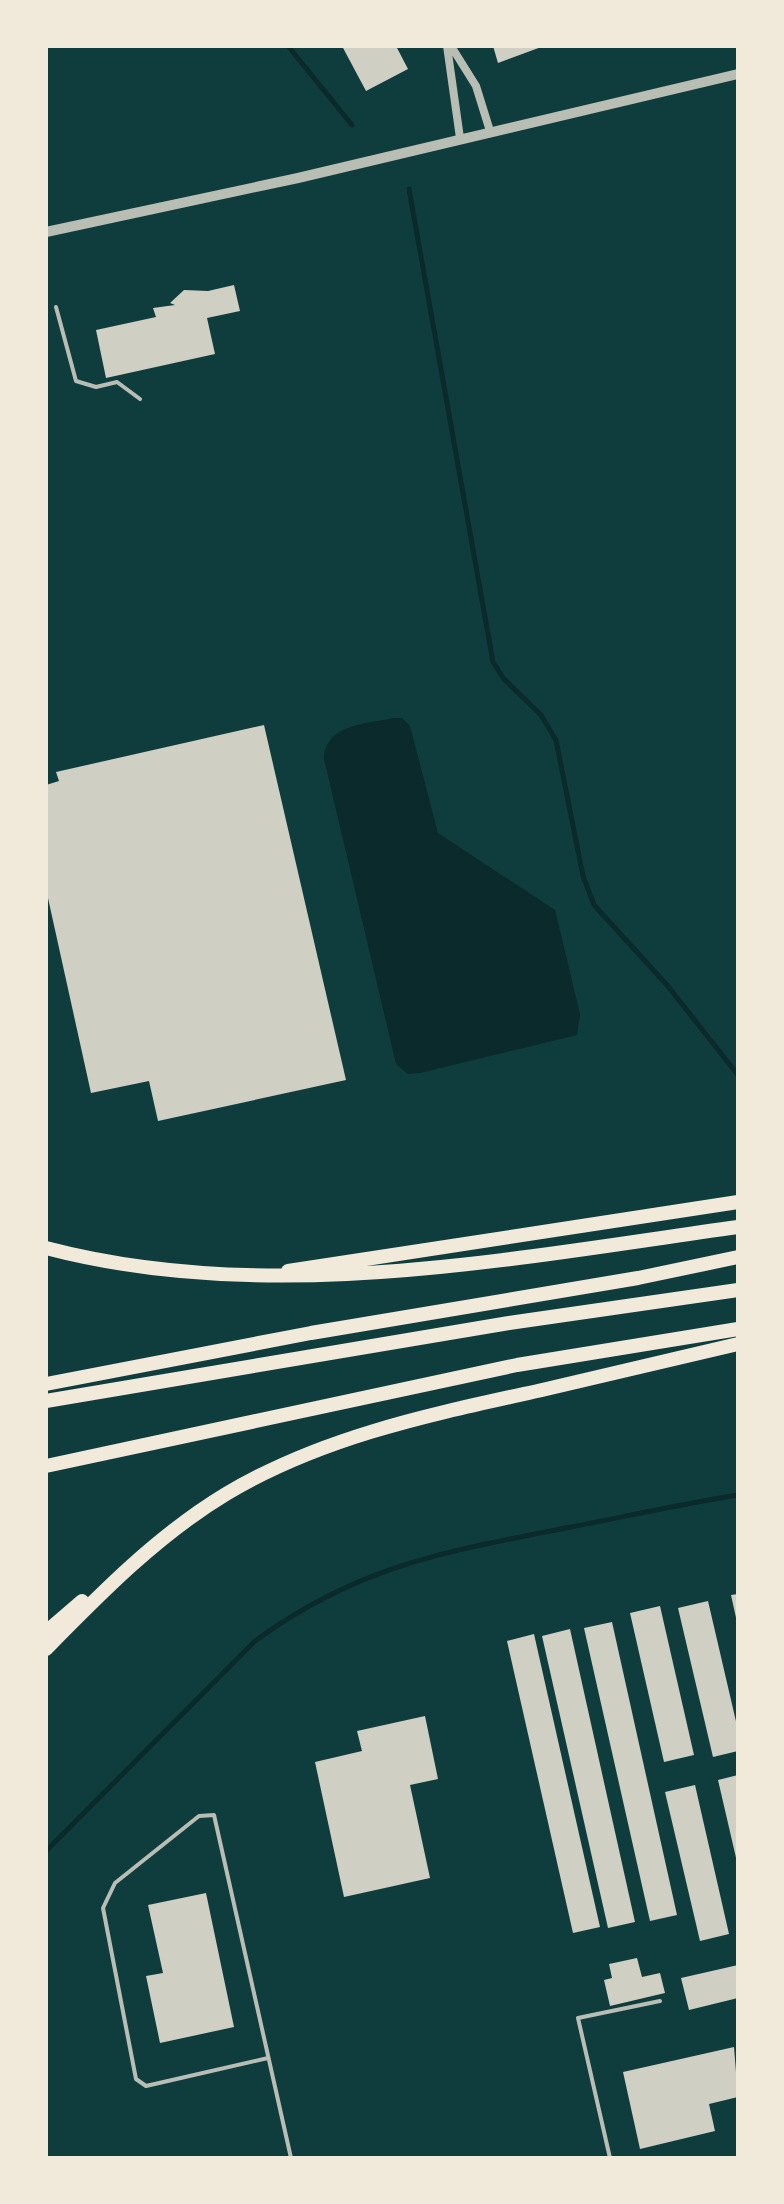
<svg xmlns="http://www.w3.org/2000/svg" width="784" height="2204" viewBox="0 0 784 2204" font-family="Figtree,sans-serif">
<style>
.water{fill:#0a2a2b}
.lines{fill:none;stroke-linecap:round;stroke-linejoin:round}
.stream{stroke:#0a2a2b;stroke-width:5}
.building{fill:#cfcfc3}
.service{stroke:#b8beb3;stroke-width:4}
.minor{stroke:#b8beb3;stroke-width:8}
.tertiary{stroke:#b8beb3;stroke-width:10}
.motorway{stroke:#f1e9da;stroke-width:14}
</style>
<rect width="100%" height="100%" fill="#0f3d3e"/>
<path class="water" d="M 394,718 L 402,718 L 410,726 L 438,833 L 555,910 L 580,1014 L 577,1035 L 420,1073 L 408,1074 L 396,1064 L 324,759 C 325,724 366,724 394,718 Z"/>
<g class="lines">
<path class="stream" d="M 288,46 L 352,125
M 409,189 L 493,662 L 504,679 L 541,715 L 556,740 L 583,876 L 594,905 L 667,985 L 738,1075
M 46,1851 L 255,1641 C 359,1565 448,1551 571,1527 C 627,1516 682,1504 738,1495"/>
</g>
<path class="building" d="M 342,46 L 396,46 L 408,69 L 366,91 Z
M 493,46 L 544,46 L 498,63 Z
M 234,285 L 240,311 L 207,318 L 215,354 L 106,378 L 96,330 L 156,317 L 153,308 L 175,305 L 170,303 L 184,290 L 208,291 Z
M 264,725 L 346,1080 L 158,1121 L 149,1081 L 91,1093 L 46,889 L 46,785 L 59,781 L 56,772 Z
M 738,1594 L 738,1622 L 737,1622 L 731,1595 Z
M 708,1601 L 738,1730 L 738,1751 L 713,1757 L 678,1608 Z
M 660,1606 L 694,1755 L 664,1762 L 630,1613 Z
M 612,1622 L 677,1915 L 650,1921 L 584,1628 Z
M 570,1629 L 635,1922 L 608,1928 L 542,1636 Z
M 534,1634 L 600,1927 L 573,1933 L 507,1641 Z
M 425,1716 L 438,1779 L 410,1785 L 430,1878 L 344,1897 L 315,1762 L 362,1751 L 357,1731 Z
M 738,1775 L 738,1862 L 737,1862 L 718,1780 Z
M 695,1785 L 729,1934 L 700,1941 L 665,1792 Z
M 206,1893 L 234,2027 L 160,2043 L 146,1976 L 163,1973 L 148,1905 Z
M 637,1958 L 642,1977 L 660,1973 L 665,1993 L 610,2006 L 604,1980 L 612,1978 L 609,1964 Z
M 738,1965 L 738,1998 L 689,2010 L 681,1978 Z
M 734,2047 L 738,2097 L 709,2104 L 715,2131 L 640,2149 L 623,2072 Z"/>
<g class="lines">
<path class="service" d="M 56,307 L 76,381 L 96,387 L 117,382 L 140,399
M 268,2058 L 146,2086 L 136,2079 L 103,1908 L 115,1883 L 199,1816 L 214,1815 L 291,2158
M 610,2158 L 578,2018 L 660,2001"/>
<path class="minor" d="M 447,46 L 460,138
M 451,46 L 476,86 L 490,131"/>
<path class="tertiary" d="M 46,232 L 298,178 L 738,74"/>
<path class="motorway" d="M 46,1248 C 270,1307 513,1258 738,1227
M 288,1271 L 738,1202
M 46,1384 L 311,1333 L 638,1278 L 738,1257
M 46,1401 L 509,1323 L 738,1290
M 46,1466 L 517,1365 L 738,1329
M 46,1632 L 82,1601
M 46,1649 C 101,1593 158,1535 226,1494 C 323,1436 433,1414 542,1390 C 608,1375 673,1359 738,1344"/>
</g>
<rect width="784" height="2204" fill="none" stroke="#f1e9da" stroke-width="96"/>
</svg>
